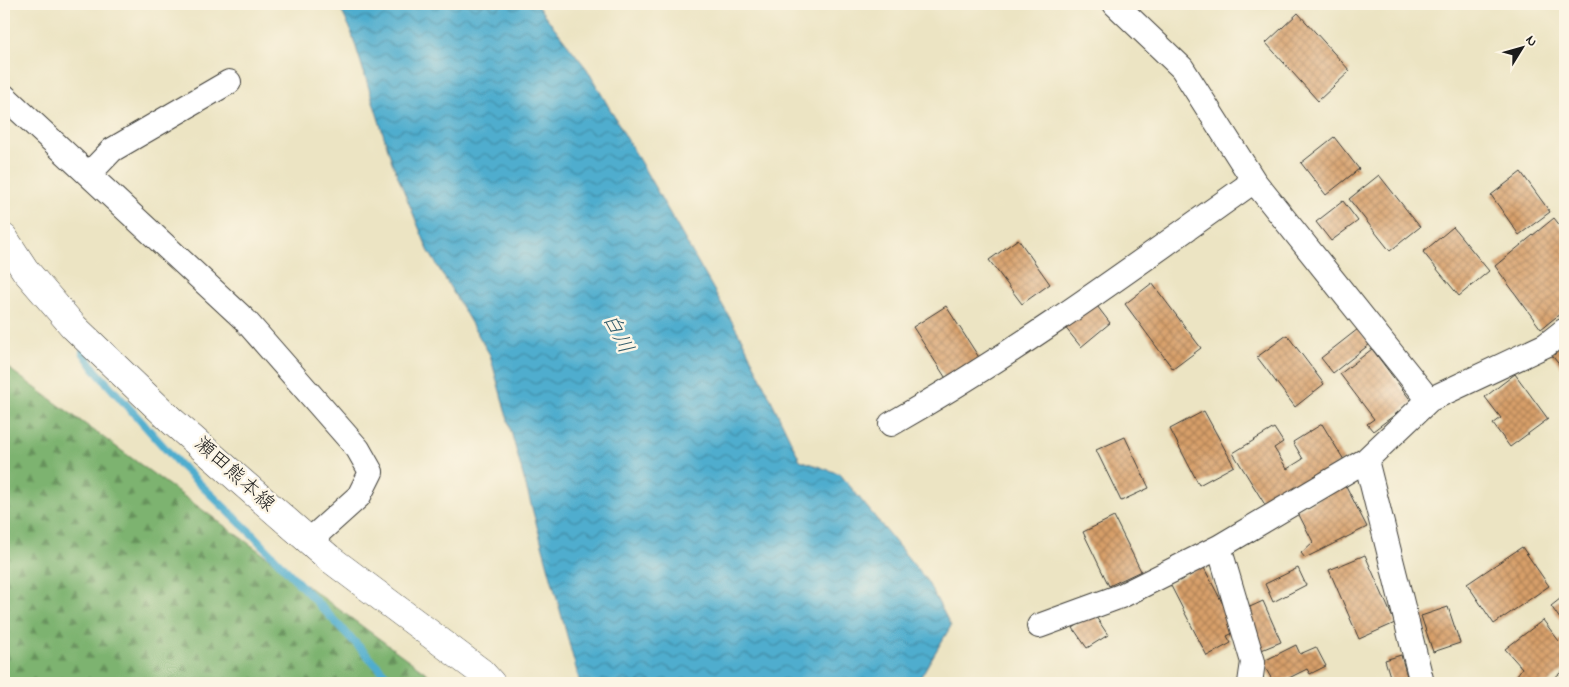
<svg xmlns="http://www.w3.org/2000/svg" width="1569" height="687" viewBox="0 0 1569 687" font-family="'Indie Flower','Klee One',sans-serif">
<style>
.forest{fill:url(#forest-firs);stroke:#4c6846}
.water{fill:url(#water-waves);stroke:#366475}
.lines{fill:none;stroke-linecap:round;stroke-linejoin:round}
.stream{stroke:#4fadce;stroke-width:8}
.building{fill:url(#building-cross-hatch)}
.minor-casing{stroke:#3b3a35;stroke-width:26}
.major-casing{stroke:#3b3a35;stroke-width:29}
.minor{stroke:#fff;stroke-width:24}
.major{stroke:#fff;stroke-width:28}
.labels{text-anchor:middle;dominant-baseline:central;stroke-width:5;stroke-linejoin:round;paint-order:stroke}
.street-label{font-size:20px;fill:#1c1c1c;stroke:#fcf5e5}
.water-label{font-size:21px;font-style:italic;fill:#335d6c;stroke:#fcf5e5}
</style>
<defs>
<pattern id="forest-firs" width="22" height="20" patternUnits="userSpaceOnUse" patternTransform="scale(1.25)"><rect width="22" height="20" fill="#7db370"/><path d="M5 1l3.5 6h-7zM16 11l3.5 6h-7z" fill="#66915b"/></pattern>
<pattern id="water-waves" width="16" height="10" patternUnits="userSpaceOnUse" patternTransform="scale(1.25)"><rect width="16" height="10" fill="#4fadce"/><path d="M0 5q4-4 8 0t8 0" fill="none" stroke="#418ca6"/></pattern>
<pattern id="building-cross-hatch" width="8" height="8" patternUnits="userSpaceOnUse" patternTransform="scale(1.25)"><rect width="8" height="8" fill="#d79f69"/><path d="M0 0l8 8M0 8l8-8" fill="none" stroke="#ae8156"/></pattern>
</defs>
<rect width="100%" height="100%" fill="#fcf5e5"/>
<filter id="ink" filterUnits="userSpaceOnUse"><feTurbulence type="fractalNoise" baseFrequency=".02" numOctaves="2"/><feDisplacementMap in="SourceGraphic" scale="10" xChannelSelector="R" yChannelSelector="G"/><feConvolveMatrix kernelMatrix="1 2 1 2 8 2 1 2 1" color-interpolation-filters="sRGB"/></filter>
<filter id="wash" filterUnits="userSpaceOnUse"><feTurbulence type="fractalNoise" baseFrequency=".0096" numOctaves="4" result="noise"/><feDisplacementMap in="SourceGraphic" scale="20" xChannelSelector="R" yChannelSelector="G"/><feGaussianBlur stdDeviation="1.12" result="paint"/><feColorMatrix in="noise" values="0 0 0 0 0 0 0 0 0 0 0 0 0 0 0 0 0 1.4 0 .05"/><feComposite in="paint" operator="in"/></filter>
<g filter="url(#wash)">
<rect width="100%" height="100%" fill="#ece4c3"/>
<path class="forest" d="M 4,365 L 440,683 L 4,683 Z"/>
<path class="water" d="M 338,4 L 536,4 L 587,69 L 742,339 L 800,460 L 840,474 L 927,581 L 951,626 L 917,683 L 580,683 L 490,355 L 428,250 L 392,162 L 350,28 Z"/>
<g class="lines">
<path class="stream" d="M 83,352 L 96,371 L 180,465 L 251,533 L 384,673 L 392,683"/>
</g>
<g id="blocks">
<path class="building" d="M 1298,13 L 1350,71 L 1318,101 L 1266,43 Z
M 1334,137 L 1359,169 L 1326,195 L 1301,163 Z
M 1521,172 L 1550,212 L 1519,235 L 1491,195 Z
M 1379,175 L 1420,227 L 1390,251 L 1349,199 Z
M 1343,201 L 1358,221 L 1331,241 L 1316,222 Z
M 1554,218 L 1565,232 L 1565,310 L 1541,329 L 1495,266 Z
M 1453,227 L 1489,271 L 1459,296 L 1423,252 Z
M 1018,239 L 1050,284 L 1022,304 L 989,260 Z
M 1152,283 L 1201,348 L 1173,369 L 1125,304 Z
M 1094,302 L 1110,323 L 1081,347 L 1064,326 Z
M 946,306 L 980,359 L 947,380 L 913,327 Z
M 1358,329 L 1370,344 L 1333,373 L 1321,358 Z
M 1287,335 L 1324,384 L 1295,407 L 1257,357 Z
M 1565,340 L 1565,372 L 1550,353 Z
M 1372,349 L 1412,402 L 1373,431 L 1367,424 L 1374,419 L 1340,374 Z
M 1515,374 L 1548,419 L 1510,447 L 1493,424 L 1501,418 L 1485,397 Z
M 1204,411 L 1234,466 L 1199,485 L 1170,429 Z
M 1322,424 L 1344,460 L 1267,508 L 1233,453 L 1274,428 L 1283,442 L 1274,448 L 1287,469 L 1303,459 L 1293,442 Z
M 1125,437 L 1149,488 L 1121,501 L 1096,450 Z
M 1345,484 L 1367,527 L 1305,558 L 1301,553 L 1313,542 L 1297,511 Z
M 1114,517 L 1141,571 L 1109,586 L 1083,532 Z
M 1522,547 L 1549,586 L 1494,624 L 1467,584 Z
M 1365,555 L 1395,623 L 1359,639 L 1329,570 Z
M 1203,566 L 1237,631 L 1227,636 L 1231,643 L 1207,656 L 1170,584 Z
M 1298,568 L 1306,585 L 1273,602 L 1265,584 Z
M 1565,595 L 1565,626 L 1551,606 Z
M 1263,601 L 1281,642 L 1259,651 L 1241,611 Z
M 1448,607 L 1460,643 L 1433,652 L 1421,616 Z
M 1094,614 L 1108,635 L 1087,648 L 1073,628 Z
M 1543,620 L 1559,641 L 1565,637 L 1565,669 L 1548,683 L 1518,683 L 1515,678 L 1522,668 L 1505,649 Z
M 1296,645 L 1300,654 L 1316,647 L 1326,666 L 1310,674 L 1307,669 L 1279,683 L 1274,683 L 1262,662 Z
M 1401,655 L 1409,683 L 1392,683 L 1385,660 Z"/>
</g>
</g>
<g filter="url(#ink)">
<use href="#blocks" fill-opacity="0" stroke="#3b3a35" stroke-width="1"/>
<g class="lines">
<defs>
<path id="minor" d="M 1115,4 L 1182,68 L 1254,181 L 1429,400
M 4,96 L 245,320 L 358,449 L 371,472 L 359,496 L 309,541
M 89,174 L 112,150 L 229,82
M 891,424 C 1018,352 1136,265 1254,181
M 1366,460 L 1422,683
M 1039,626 L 1121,596 L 1219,547
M 1250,683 L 1253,662 L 1219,547 L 1366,460 L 1429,400 L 1546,345 L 1565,330"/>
<path id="major" d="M 4,238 L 25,270 L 74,327 L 172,421 L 329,558 L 481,672 L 491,683"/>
</defs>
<use href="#minor" class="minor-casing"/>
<use href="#major" class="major-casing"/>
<use href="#minor" class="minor"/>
<use href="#major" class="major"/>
</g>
</g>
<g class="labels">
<g class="street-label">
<text transform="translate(234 475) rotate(42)">瀬田熊本線</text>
</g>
<g class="water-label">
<text transform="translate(617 334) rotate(63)">白川</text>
</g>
</g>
<rect width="1569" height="687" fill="none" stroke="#fcf5e5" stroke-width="20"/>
<g transform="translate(1522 48) rotate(53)" stroke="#fcf5e5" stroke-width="4" paint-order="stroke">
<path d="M0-4L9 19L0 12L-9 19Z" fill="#1c1c1c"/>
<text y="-8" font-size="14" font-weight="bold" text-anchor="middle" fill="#1c1c1c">N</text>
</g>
</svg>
